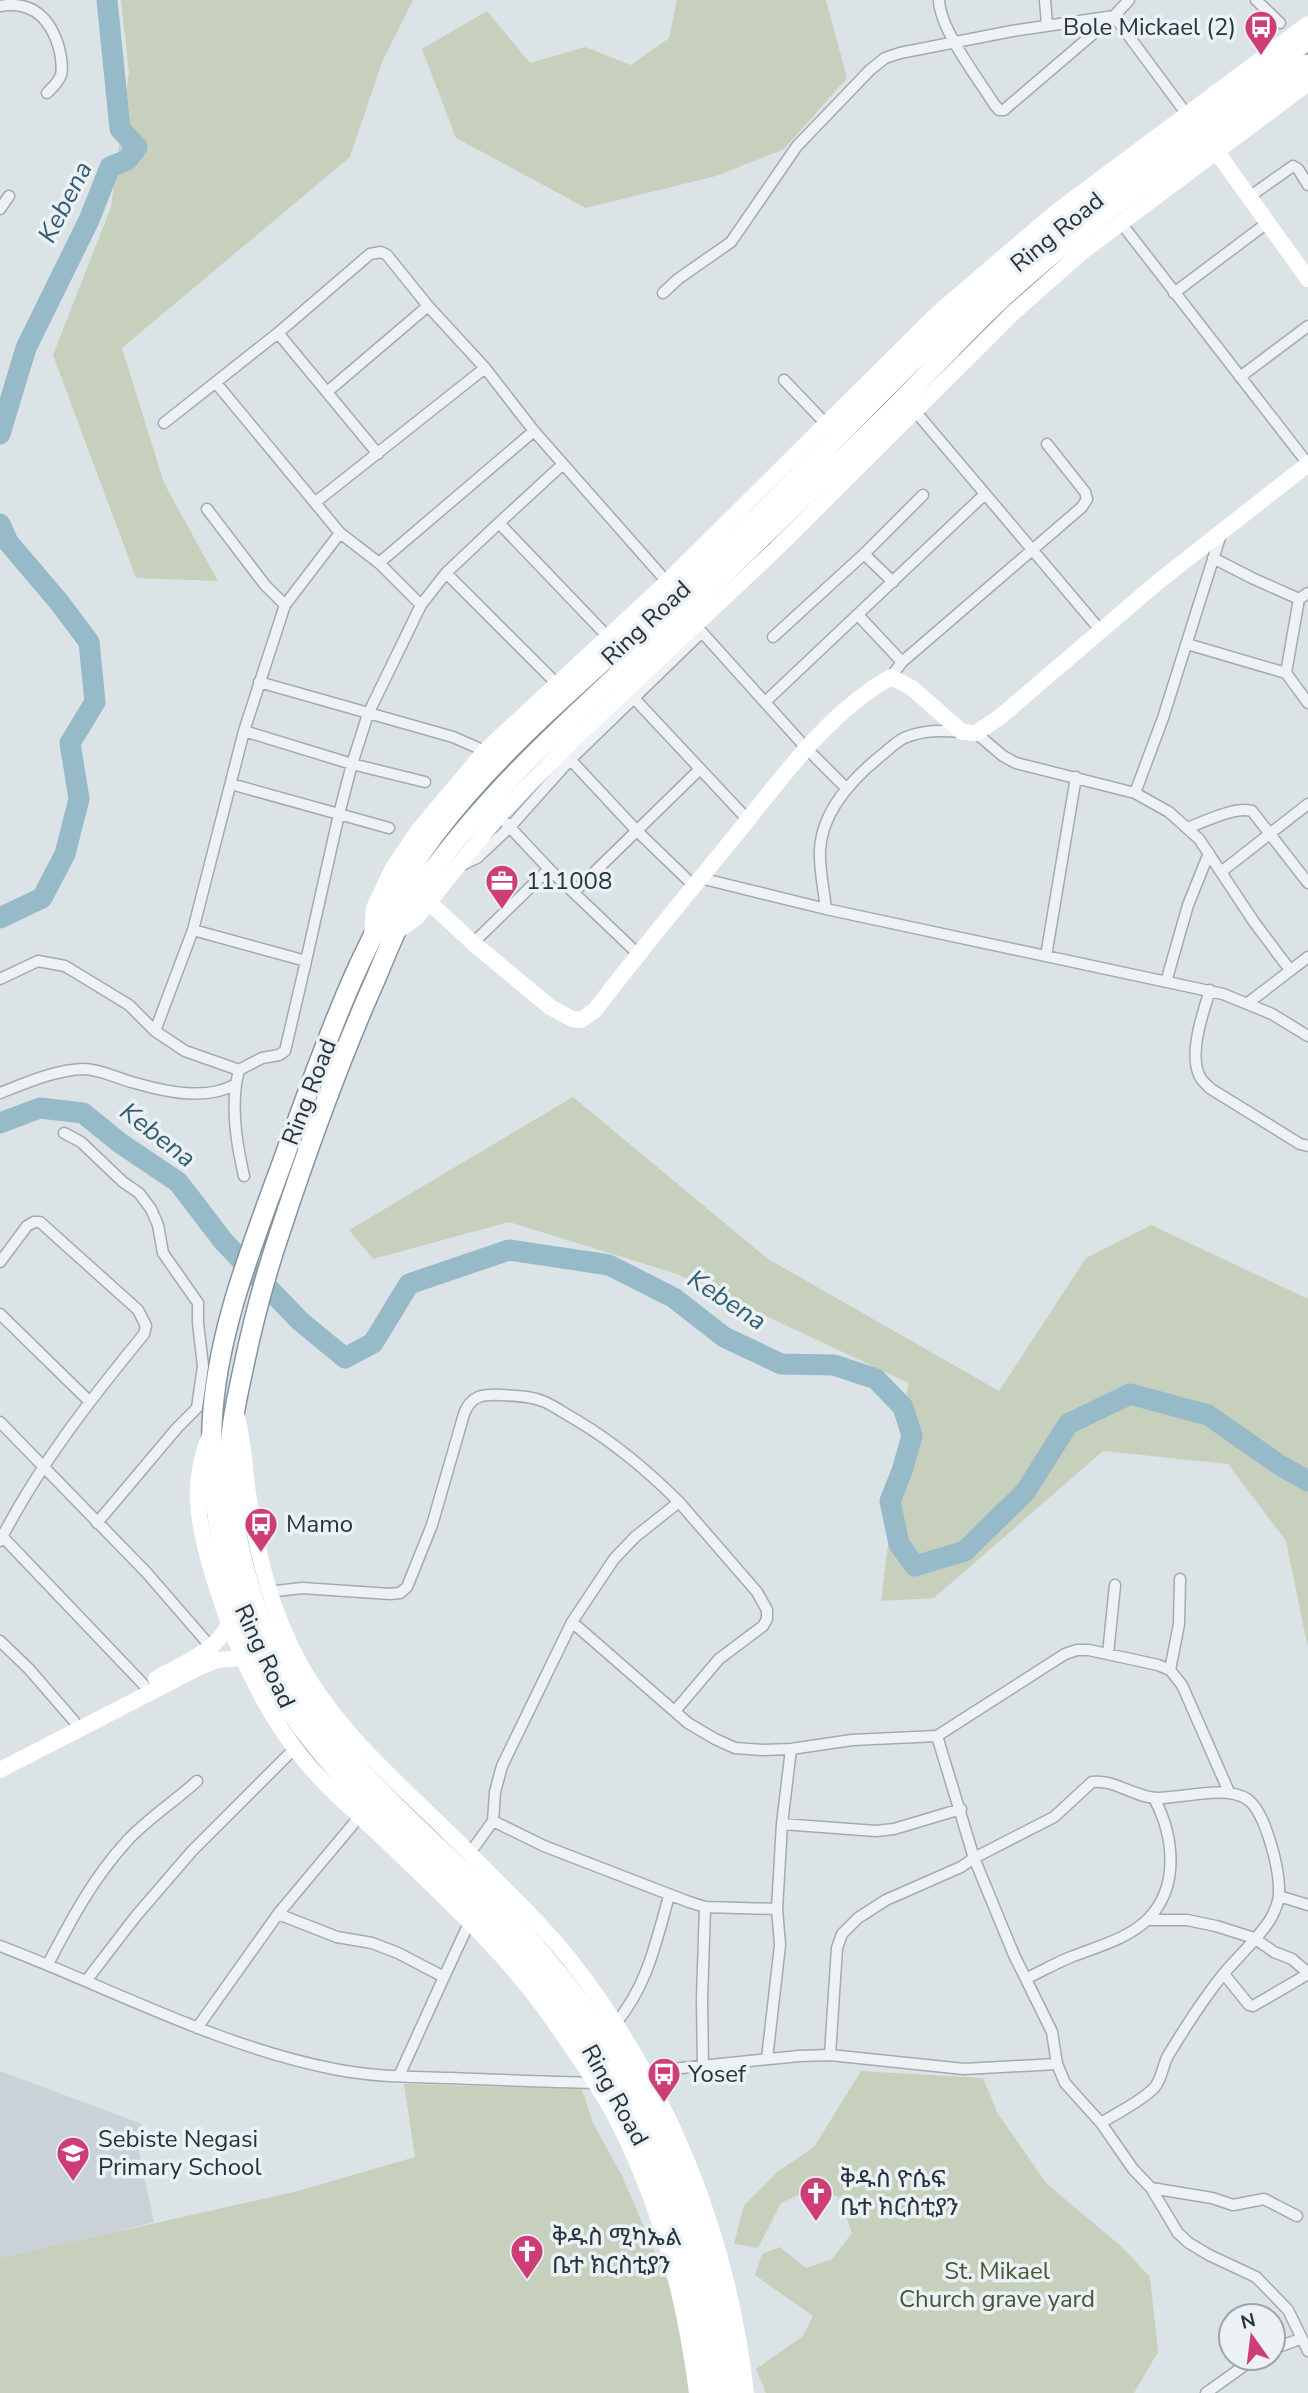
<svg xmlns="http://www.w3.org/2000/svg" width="1308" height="2393" viewBox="0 0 1308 2393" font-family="'Nunito Sans','Noto Sans Ethiopic',sans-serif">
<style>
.built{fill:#cad2d8}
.green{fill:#c7d0bd}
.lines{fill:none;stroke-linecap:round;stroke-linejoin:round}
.river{stroke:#96bac8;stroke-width:21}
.street-casing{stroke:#a2abb0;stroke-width:13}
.highway-casing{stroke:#83949d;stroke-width:22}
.street{stroke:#eff2f5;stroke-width:10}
.secondary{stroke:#fff;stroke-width:16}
.highway{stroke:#fff;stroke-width:19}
.labels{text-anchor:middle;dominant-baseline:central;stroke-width:7;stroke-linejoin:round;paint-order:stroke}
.poi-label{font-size:24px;fill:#26343d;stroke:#ebf1f4;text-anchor:start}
.street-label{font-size:24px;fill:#26343d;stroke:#ebf1f4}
.park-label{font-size:24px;fill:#435933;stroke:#ebf1f4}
.water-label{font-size:26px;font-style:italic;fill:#305d71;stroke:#ebf1f4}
</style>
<rect width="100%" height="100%" fill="#dce3e6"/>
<path class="built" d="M 0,2071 L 142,2124 L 137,2143 L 154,2222 L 0,2261 Z"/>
<path class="green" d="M 121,0 L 413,0 L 382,62 L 350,157 L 122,348 L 164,483 L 218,581 L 136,578 L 53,355 L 111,207 L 129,72 Z
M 677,0 L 826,0 L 847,78 L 784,149 L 716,176 L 586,208 L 456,138 L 422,49 L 487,11 L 530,63 L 585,47 L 631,65 L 669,38 Z
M 573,1097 L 768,1259 L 999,1391 L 1086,1258 L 1151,1225 L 1308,1299 L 1308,1648 L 1286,1541 L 1228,1464 L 1103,1451 L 934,1598 L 881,1601 L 908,1383 L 677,1274 L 509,1222 L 373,1259 L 349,1230 Z
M 861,2071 L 983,2078 L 998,2114 L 1047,2184 L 1122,2247 L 1150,2277 L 1158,2352 L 1134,2393 L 766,2393 L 756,2369 L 803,2336 L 813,2316 L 755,2275 L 762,2254 L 780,2247 L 806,2268 L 832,2259 L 852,2233 L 839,2197 L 813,2188 L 781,2203 L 758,2248 L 734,2244 L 744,2205 L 777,2172 L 814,2147 Z
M 404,2084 L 582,2089 L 593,2123 L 622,2176 L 672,2291 L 693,2393 L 0,2393 L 0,2258 L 294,2192 L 415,2157 Z"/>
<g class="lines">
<path class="river" d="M 0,434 L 26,348 L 89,220 L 110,167 L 127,160 L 137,147 L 120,129 L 107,0
M 0,524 L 8,542 L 59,602 L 89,642 L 95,702 L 70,743 L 79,799 L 65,854 L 42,898 L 0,918
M 0,1123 L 40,1108 L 83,1113 L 120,1143 L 178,1182 L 224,1242 L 300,1321 L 345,1358 L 373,1343 L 409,1284 L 509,1250 L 609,1265 L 674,1298 L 724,1337 L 781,1364 L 834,1365 L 876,1379 L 903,1407 L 912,1436 L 902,1471 L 890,1501 L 899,1544 L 915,1566 L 965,1551 L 1026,1491 L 1068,1424 L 1130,1394 L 1208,1415 L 1281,1466 L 1308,1481"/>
<defs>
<path id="street" d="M 939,0 C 940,30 978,78 994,104 L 999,110 L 1004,110 L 1114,16 L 1129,0
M 1045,0 L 1047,25
M 1256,0 L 1280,23
M 0,6 C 34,0 51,20 59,48 C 61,57 63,66 61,75 C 58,83 52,88 47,93
M 1114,16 L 1188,116
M 1249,197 L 1293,166 L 1298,169 L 1308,185
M 0,209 L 9,196
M 1121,223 L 1308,464
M 663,293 L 678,279 L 731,242 L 797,146 L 870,70 L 885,58 L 900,53 L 1012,31 L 1114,16
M 1174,293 L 1267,223
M 278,333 L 378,454
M 1240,377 L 1308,326
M 784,380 L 827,425
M 216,383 L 340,533 L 379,563 L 421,605
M 327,392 L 428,306
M 915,411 L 1101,631
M 164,423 L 278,333 L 370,254 L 381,252 L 387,255 L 428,306 L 485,368 L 534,431 L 667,582
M 317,501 L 485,368
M 207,509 L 265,585 L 285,605
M 499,523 L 563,464
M 864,554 L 893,582
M 1213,558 L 1252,578 L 1299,599
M 379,563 L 534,431
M 446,573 L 557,684
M 858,615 L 902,662
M 699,629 L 807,749 L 847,789
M 773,637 L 864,554 L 923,495
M 1187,644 L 1286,673 L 1308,703
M 1286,673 L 1299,599 L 1308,593
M 891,677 L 902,662 L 1082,507 L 1087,499 L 1085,492 L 1047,444
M 259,682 L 453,737 L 485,751
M 630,694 L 748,820
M 765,702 L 985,494
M 244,731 L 352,764 L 425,782
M 976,733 L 1003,756 L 1016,763 L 1135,793 L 1169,812 L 1199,839 L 1254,922 L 1290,970
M 566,755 L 637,831 L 693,885
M 231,784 L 389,828
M 1135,793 L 1163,718 L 1221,534
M 505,822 L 549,869 L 638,954
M 1187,828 C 1204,822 1235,806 1252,811 L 1308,883
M 458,867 L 477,858 L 510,827 L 570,760 L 702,632
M 1221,872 L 1308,804
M 700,878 L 826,909 L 1223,994 L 1272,1014 L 1308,1036
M 574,892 L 700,769
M 826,909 C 824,890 819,869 820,850 C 822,810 853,778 883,754 C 889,749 896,742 904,738 C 923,730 941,730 962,732
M 193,930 L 306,961 L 339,814 L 352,764 L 368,714 L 421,605 L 446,573 L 499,523 L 608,637
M 473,943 L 549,869
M 1046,956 L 1076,777
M 0,979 L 38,961 L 65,966 L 129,1005 L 155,1031 L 185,1051 L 239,1070
M 1166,982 L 1188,905 L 1209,853
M 1210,990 C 1203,1013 1188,1054 1200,1077 C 1202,1081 1207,1085 1211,1089 L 1300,1144 L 1308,1146
M 1248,1003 L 1308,957
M 155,1031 L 193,930 L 244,731 L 285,605 L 340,533
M 236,1084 C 232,1116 237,1145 244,1176
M 0,1093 C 26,1083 55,1070 83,1069 C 101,1069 118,1079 135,1083 C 166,1092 207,1101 236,1084 L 239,1070 L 262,1058 L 279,1055 L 285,1051 L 306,961
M 64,1133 L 81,1142 L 123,1182 L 139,1193 L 151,1209 L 158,1225 L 163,1253 L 198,1303 L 198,1323 L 203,1366 L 197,1408 L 177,1428 L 97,1523
M 0,1262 L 27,1226 L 34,1222 L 40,1222 L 138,1310 L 146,1326 L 144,1334 C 90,1400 39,1465 0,1541
M 0,1314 L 89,1401
M 0,1422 L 146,1572 L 211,1647
M 0,1534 L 144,1685
M 268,1592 L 302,1588 L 390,1594 L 400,1593 L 407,1587 L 432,1525 L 464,1414 C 471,1395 483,1394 502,1395 C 517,1396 531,1396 545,1402 C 556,1407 567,1415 578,1421 C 616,1444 648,1471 679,1502 L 635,1537 L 614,1559 L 572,1622 L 502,1766 L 495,1792 L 493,1821
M 572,1622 L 688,1723 L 715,1739 L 735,1748 L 763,1750 L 791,1749
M 0,1641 L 29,1669 L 74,1721
M 1108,1654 L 1115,1585
M 1170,1670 L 1179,1624 L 1180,1579
M 675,1711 L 719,1659 L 763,1626 L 767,1619 L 767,1610 L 757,1592 L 679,1502
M 937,1736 L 1065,1654 L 1077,1650 L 1089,1650 L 1158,1665 L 1170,1670 L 1182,1685 L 1229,1792
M 782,1824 L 876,1831 L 894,1829 L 961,1809
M 470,1853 L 493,1821 L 544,1846 L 689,1902 L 705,1907 L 777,1909 L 782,1824 L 791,1749 L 852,1740 L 937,1736 L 974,1858 L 1014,1955 L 1052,2032 L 1057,2064 L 1065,2083 L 1101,2123 L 1133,2169 L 1151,2188 L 1178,2233 L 1189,2243 L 1209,2255 L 1256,2277 L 1288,2310 L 1308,2351
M 1279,1896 L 1308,1905
M 278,1914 L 337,1937 L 372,1943 L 398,1953 L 444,1977 L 470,1921
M 1147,1920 L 1187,1920 L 1216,1926 L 1254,1938 L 1274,1952 L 1292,1959 L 1308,1973
M 0,1946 C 111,1988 217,2046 334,2069 C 373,2077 413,2077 451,2078 C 499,2080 547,2082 595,2083
M 48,1964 C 71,1920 93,1878 127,1841 C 147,1819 174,1802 197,1781
M 1224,1974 L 1249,2005 L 1253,2006 L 1308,1974
M 1027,1978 C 1042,1971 1056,1963 1071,1957 C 1096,1947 1128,1939 1148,1919 C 1180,1886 1174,1836 1154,1798
M 86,1981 L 136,1916 L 192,1851 L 295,1748
M 615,2024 C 647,1987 656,1942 669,1896
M 197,2028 L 278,1914 L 360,1816
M 830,2055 L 837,1948 L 842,1934 L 858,1918 L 886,1900 L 961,1867 L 974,1858 L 1054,1817 L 1092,1782 C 1116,1779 1134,1798 1158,1798 C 1183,1798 1226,1785 1247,1799 C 1266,1812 1280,1871 1279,1893 C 1279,1900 1276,1908 1273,1914 C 1267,1929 1239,1956 1226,1971 C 1204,1997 1186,2026 1169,2054 C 1162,2065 1163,2078 1154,2088 C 1139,2103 1118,2112 1101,2123
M 767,2059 L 780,1945 L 777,1909
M 703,2067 L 702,1999 L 705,1907
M 647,2075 L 662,2070 L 799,2056 L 830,2055 L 964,2069 L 1057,2064
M 399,2076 L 444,1977
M 1151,2188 L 1212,2198 L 1233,2205 L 1264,2199 L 1297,2216
M 1273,2349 L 1300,2339
M 1206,2393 L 1255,2358"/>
<path id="highway" d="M 713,2393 C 709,2364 705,2334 699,2305 C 667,2156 587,2017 479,1910 C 407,1838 322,1772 272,1681 C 229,1603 209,1514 212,1425 C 216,1332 254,1241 285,1155 C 325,1045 364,929 435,834 C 506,740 602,666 687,585 C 751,524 814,461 876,398 C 911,363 945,327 982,295 C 1086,203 1200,126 1308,40
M 730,2393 C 704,2200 633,2041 494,1902 C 423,1829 340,1765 288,1676 C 249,1609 225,1515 231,1437 C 233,1413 239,1389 244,1365 C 253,1322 264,1280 278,1238 C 307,1150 338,1063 376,978 C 389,947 401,915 421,887 C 496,778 600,694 694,603 C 757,542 821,481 883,419 C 931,371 976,320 1028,275 C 1117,198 1216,136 1308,64"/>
</defs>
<use href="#street" class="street-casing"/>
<use href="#highway" class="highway-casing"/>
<use href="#street" class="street"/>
<path class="secondary" d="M 1216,151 L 1308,279
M 429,902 L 473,943 L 550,1007 L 572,1019 L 581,1020 L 595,1010 C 640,951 688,893 735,836 C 781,779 826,714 891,677 L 912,688 L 962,732 L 976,733 L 1000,717 L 1159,581 L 1308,464
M 396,932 L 416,918 L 499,815 L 571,742 L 776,549 L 1014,312 L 1082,252 L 1308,83
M 372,935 L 374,908 L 393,868 L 418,831 L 485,751 L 667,582 L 938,313 L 1055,213 L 1308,24
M 236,1414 C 244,1440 244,1466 248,1493 C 257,1554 271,1612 301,1666 C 343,1741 414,1796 472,1856 C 505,1890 541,1923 570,1960 C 669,2086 728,2235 746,2393
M 211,1433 C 189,1482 198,1525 213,1575 C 231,1636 255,1695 294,1747 C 318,1780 350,1807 380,1835 C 443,1896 510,1955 559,2029 C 578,2056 598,2085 614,2114 C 659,2200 685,2297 697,2393
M 156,1679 C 181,1664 215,1653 228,1625
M 0,1770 L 202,1666 L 217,1660 L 242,1658"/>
<use href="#highway" class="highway"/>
</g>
<defs>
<symbol id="bus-pin" viewBox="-11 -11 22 30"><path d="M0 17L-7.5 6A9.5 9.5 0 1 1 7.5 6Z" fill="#cf3d77" stroke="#ebf1f4"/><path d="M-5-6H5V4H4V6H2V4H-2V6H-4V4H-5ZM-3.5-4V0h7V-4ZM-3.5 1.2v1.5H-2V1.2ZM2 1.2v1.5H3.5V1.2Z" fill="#fff"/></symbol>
<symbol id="office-pin" viewBox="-11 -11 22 30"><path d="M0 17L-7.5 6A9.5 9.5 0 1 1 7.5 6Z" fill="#cf3d77" stroke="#ebf1f4"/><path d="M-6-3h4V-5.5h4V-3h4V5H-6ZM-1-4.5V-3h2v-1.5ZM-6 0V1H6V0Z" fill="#fff"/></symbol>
<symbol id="school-pin" viewBox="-11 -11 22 30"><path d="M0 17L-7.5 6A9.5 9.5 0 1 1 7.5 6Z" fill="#cf3d77" stroke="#ebf1f4"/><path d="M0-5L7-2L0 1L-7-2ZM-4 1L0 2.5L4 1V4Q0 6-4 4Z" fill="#fff"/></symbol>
<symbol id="church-pin" viewBox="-11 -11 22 30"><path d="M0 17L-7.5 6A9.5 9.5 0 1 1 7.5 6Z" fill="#cf3d77" stroke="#ebf1f4"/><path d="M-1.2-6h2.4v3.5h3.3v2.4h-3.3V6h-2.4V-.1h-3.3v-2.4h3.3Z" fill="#fff"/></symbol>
</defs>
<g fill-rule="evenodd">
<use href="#bus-pin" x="1242" y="8" width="38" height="52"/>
<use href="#office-pin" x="483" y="862" width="38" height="52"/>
<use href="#bus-pin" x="242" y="1505" width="38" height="52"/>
<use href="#bus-pin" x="645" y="2055" width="38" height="52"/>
<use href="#school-pin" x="54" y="2134" width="38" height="52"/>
<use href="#church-pin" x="797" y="2174" width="38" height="52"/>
<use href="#church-pin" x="508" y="2232" width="38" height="52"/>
</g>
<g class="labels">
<g class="poi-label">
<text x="1236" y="27" text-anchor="end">Bole Mickael (2)</text>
<text x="526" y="881">111008</text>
<text x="286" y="1524">Mamo</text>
<text x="688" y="2074">Yosef</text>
<text x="98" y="2139">Sebiste Negasi<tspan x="98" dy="28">Primary School</tspan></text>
<text x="840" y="2179">ቅዱስ ዮሴፍ<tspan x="840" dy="28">ቤተ ክርስቲያን</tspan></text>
<text x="552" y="2237">ቅዱስ ሚካኤል<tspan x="552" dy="28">ቤተ ክርስቲያን</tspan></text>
</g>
<g class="street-label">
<text transform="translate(1057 232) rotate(-39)">Ring Road</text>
<text transform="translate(646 623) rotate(-43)">Ring Road</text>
<text transform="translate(309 1092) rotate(-69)">Ring Road</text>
<text transform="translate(265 1656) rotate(65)">Ring Road</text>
<text transform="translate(615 2095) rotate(61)">Ring Road</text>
</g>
<g class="park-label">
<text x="997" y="2271">St. Mikael<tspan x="997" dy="28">Church grave yard</tspan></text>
</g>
<g class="water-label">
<text transform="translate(65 202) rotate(-63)">Kebena</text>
<text transform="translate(158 1135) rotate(38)">Kebena</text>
<text transform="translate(727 1300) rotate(33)">Kebena</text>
</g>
</g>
<g transform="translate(1252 2337) rotate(346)"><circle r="33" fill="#ebf1f4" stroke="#9ca5ab" stroke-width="2"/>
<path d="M0-5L12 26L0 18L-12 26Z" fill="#cf3d77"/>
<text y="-10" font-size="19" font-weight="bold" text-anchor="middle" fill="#26343d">N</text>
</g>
</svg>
